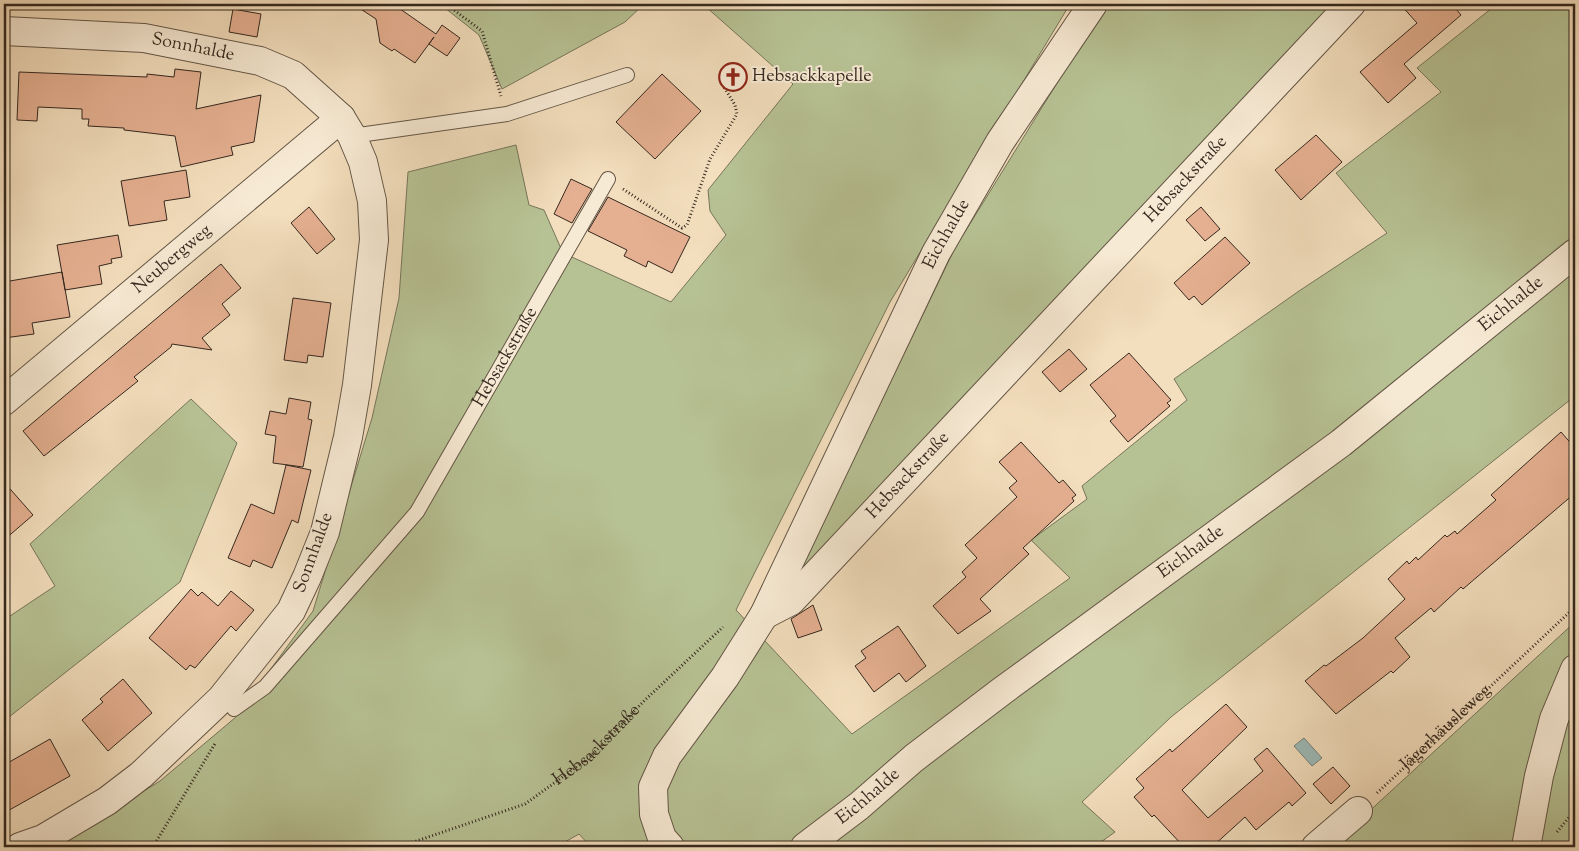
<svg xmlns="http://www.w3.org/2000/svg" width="1579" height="851" viewBox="0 0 1579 851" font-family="'Sorts Mill Goudy',serif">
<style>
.green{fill:#b7c294;stroke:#76755a}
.water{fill:#9dbbb9;stroke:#73807b}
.building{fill:#e5b091;stroke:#35281f}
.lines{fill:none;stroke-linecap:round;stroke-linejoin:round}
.service-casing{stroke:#645646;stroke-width:16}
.minor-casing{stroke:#645646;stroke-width:30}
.path{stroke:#35281f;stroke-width:3;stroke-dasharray:1 2.5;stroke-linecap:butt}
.service{stroke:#f7ead4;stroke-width:14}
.minor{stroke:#f7ead4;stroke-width:28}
.labels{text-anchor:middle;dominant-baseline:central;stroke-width:4;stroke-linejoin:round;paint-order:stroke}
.street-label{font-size:18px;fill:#35281f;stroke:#f7ead4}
.poi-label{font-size:18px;fill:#35281f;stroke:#f7ead4;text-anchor:start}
</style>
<rect width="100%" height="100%" fill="#f3debd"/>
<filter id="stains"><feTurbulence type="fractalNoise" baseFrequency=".004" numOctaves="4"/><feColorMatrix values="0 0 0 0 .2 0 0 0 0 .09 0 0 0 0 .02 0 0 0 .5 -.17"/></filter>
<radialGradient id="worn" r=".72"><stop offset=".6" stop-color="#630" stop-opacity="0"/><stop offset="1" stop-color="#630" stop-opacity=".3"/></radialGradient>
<path class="green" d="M 440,4 L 644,4 L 625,22 L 502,89 L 479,35 Z
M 698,4 L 1070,4 L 890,302 L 736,610 L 852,734 L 1070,578 L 1031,540 L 1087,499 L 1082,486 L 1187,400 L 1174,379 L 1299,291 L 1387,233 L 1336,173 L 1441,92 L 1417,68 L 1497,4 L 1575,4 L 1575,396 L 1171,717 L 1082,802 L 1115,832 L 1094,847 L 591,847 L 579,834 L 556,847 L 53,847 L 160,781 L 236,717 L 313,611 L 372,418 L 399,298 L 408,172 L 516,145 L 529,205 L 544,210 L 563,253 L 671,302 L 726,235 L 710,211 L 708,190 L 793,84 L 705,6 Z
M 1106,4 L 1336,4 L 791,587 L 955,248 Z
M 191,399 L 237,443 L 180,582 L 4,721 L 4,620 L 55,586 L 30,544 Z
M 1575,622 L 1575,847 L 1327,847 L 1364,816 Z"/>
<path class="water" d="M 1304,738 L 1322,758 L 1312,766 L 1294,746 Z"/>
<path class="building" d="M 353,4 L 393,4 L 436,34 L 442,25 L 460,38 L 447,56 L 429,44 L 434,37 L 415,63 L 394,49 L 392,51 L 380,43 L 376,19 Z
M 1400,4 L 1452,4 L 1461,15 L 1404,64 L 1416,78 L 1388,103 L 1360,72 L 1417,23 Z
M 233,9 L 261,14 L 257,37 L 229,32 Z
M 175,69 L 201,72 L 196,109 L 261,95 L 254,142 L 231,147 L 233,155 L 181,167 L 175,136 L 124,130 L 124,128 L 88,126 L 89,119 L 82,119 L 82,109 L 38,107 L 37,121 L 17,120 L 19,72 L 147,77 L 147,74 L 174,77 Z
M 662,74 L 701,111 L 655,159 L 616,122 Z
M 1316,135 L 1342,162 L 1301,200 L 1275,170 Z
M 186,170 L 190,197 L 164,201 L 167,220 L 129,226 L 121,181 Z
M 571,179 L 592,189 L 572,223 L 554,214 Z
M 608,197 L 690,237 L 672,273 L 648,261 L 646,267 L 624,256 L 627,250 L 588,231 Z
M 309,207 L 335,239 L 317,254 L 291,223 Z
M 1201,207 L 1220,229 L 1205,241 L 1186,220 Z
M 118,235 L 122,257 L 111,259 L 112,263 L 99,266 L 102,284 L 65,290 L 57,245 Z
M 1225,237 L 1250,263 L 1202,305 L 1194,296 L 1189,300 L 1174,283 Z
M 221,264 L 241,288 L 222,304 L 230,315 L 202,338 L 212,350 L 172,344 L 171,347 L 134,377 L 138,381 L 44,456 L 23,431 Z
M 62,272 L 70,317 L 32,323 L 34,334 L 4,338 L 4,282 Z
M 293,298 L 331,303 L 323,357 L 308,355 L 307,363 L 284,360 Z
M 1069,349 L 1087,369 L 1060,392 L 1042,372 Z
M 1129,353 L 1171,400 L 1167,403 L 1170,406 L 1128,442 L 1110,421 L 1116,416 L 1090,385 Z
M 289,398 L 311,402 L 308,419 L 312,420 L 303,467 L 273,463 L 276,436 L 265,434 L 270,411 L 286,414 Z
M 1561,432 L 1575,448 L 1575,493 L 1463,589 L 1461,587 L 1434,612 L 1431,608 L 1395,638 L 1410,657 L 1393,673 L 1391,671 L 1336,714 L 1305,681 L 1324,665 L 1326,666 L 1363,638 L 1405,599 L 1388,579 L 1407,561 L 1409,564 L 1416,557 L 1418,560 L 1445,535 L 1447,537 L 1455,531 L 1457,534 L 1496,500 L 1491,495 Z
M 1021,442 L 1059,483 L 1063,480 L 1076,495 L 1072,498 L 1074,501 L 1023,548 L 1029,554 L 980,599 L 991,611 L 958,634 L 933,606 L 966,577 L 962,572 L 977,558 L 965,545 L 1017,497 L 1009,488 L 1017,481 L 999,462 Z
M 286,465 L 311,470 L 298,523 L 292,520 L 272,568 L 253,560 L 250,567 L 228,558 L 251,504 L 274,514 Z
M 4,482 L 33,515 L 4,540 Z
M 191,589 L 198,596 L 202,592 L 218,606 L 231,591 L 254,610 L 236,631 L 231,626 L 195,668 L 190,665 L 186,670 L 149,638 Z
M 813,605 L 822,630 L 798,638 L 791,619 Z
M 898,626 L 926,666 L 906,682 L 899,673 L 874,692 L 855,666 L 866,658 L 861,651 Z
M 123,679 L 152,713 L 108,751 L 82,720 L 103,702 L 100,699 Z
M 1226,704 L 1247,727 L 1182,790 L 1208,818 L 1263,771 L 1254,759 L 1267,748 L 1306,793 L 1292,806 L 1289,802 L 1256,830 L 1245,817 L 1212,847 L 1184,847 L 1154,815 L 1152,817 L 1134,797 L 1144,788 L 1136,779 L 1170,749 L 1172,752 Z
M 50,739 L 70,776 L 4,813 L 4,765 Z
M 1333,767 L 1350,786 L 1331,804 L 1313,784 Z"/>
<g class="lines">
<defs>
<g id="service">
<path d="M 352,136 L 507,114 L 627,75"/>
<path id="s3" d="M 234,709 L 265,687 L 417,512 L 608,179"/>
</g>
<g id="minor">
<path id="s4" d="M 4,31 L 144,38 L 260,61 L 293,75 L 341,118 L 352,136 L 363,162 L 372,201 L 374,240 L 357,385 L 348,437 L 325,532 L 307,577 L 291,611 L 221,699 L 141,775 L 107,801 L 43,839 L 20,847"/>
<path id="s5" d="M 4,401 L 341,118"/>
<path id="s6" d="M 764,615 L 791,601 L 1351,4"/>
<path id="s7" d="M 670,847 L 662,838 L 654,814 L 653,787 L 667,756 L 725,677 L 764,615 L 936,253 L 1000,142 L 1093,4"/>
<path id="s8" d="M 805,847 L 859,806 L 914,758 L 1002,691 L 1341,443 L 1575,253"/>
<path d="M 1316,847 L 1358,811"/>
<path d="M 1526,847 L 1539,776 L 1554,719 L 1575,669"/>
</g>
</defs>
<use href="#service" class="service-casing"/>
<use href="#minor" class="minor-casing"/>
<g class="path">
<path d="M 446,4 L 482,31 L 501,96"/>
<path d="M 623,189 L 682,228 L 687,225 L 710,159 L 737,114 L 735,105 L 722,84"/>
<path id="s1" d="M 1377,793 L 1575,607"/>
<path d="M 1557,832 L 1575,810"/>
<path d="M 153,847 L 216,742"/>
<path id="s2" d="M 399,847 L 525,804 L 589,758 L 645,700 L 723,627"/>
</g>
<use href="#service" class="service"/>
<use href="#minor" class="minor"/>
</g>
<defs>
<symbol id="church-ring" viewBox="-11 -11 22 22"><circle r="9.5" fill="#f7ead4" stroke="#8f2418" stroke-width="1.5"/><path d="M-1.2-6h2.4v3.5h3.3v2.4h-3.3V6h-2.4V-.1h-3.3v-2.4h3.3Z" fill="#8f2418"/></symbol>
</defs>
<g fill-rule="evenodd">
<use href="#church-ring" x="717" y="61" width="32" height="32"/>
</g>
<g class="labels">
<g class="street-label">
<text stroke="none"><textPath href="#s4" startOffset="190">Sonnhalde</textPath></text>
<text stroke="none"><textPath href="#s6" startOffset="608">Hebsackstraße</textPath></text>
<text stroke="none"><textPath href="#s7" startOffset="692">Eichhalde</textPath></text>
<text stroke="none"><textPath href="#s5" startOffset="220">Neubergweg</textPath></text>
<text stroke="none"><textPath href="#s8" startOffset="891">Eichhalde</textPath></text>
<text stroke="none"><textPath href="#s3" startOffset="448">Hebsackstraße</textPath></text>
<text stroke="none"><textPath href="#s6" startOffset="202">Hebsackstraße</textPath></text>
<text stroke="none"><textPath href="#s8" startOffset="486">Eichhalde</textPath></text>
<text transform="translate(314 553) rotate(-70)">Sonnhalde</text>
<text stroke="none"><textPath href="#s1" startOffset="95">Jägerhäusleweg</textPath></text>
<text stroke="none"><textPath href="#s2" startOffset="226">Hebsackstraße</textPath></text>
<text stroke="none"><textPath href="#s8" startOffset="81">Eichhalde</textPath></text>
</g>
<g class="poi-label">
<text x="752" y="77">Hebsackkapelle</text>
</g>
</g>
<rect width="1579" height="851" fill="none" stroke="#f3debd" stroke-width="20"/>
<rect x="5" y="5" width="1569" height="841" fill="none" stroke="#35281f" stroke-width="2.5"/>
<rect x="10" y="10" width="1559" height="831" fill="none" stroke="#35281f"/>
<rect width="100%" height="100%" filter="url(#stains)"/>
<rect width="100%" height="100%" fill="url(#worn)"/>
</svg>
